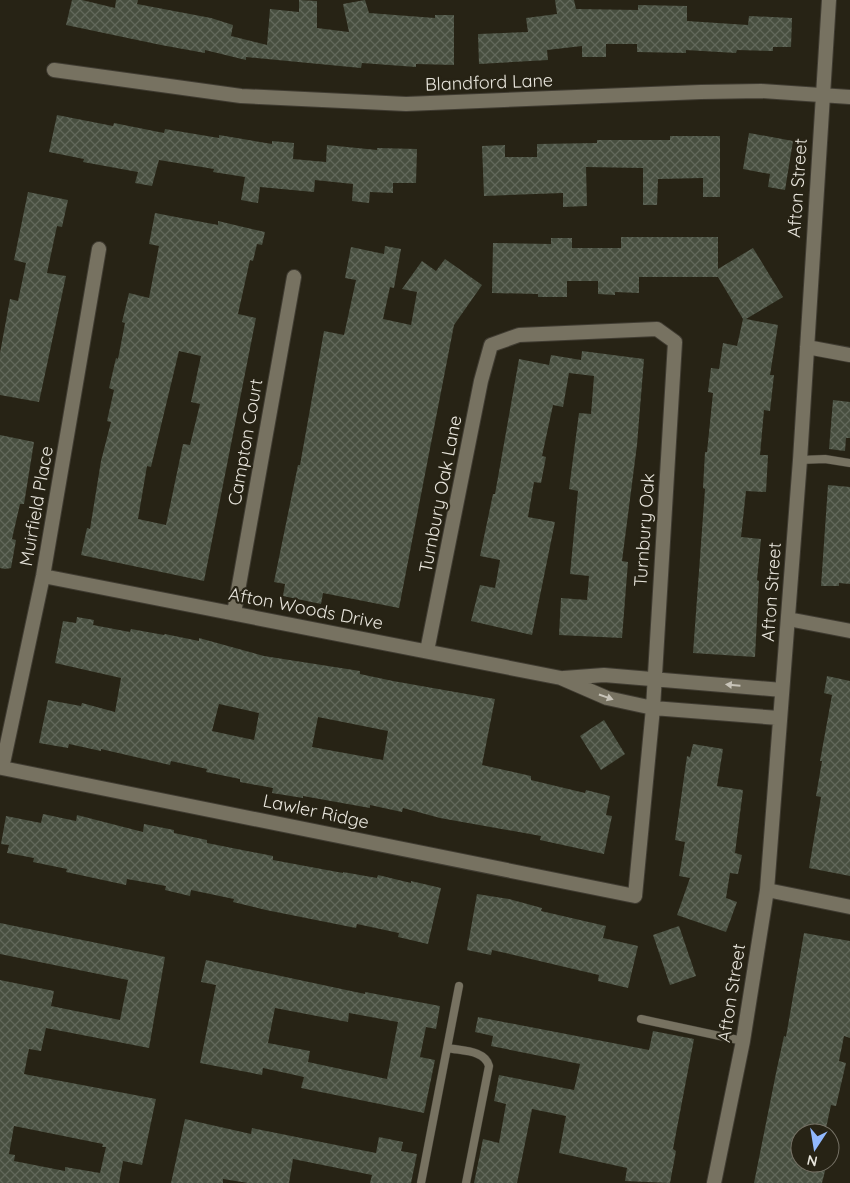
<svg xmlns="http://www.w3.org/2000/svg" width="850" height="1183" viewBox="0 0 850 1183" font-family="Quicksand,sans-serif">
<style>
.building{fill:url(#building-cross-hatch);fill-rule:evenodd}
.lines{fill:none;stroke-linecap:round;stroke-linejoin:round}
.service-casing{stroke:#403c32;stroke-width:9}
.minor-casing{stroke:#403c32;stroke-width:16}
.service{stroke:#777261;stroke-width:8}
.minor{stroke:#777261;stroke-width:14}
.oneway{fill:#c7c3b8}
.labels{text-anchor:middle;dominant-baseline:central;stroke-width:4.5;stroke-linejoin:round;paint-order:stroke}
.street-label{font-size:18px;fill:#e9e6dd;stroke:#272315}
</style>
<defs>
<pattern id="building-cross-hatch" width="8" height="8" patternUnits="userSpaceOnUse" patternTransform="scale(1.25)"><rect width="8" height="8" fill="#484f40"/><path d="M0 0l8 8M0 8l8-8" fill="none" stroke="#62685b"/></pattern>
</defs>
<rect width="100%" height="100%" fill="#272315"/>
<path class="building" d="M 72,0 L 82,0 L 115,8 L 116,0 L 138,0 L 137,4 L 211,18 L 233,25 L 231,36 L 267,45 L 270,9 L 299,12 L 299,0 L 317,1 L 317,28 L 349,32 L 343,4 L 365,0 L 369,13 L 435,18 L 435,15 L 454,15 L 454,65 L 416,64 L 416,67 L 362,63 L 361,68 L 246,57 L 246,60 L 205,50 L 205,53 L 161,45 L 66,25 Z
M 555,0 L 574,0 L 576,9 L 638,10 L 638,5 L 687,6 L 687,21 L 748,25 L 749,16 L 792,18 L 791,47 L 773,47 L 773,51 L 737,50 L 736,53 L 686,50 L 686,53 L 637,52 L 637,44 L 606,44 L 606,57 L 582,57 L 582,46 L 547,50 L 548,60 L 479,64 L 478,34 L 528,32 L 526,18 L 557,14 Z
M 57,115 L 113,126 L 114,123 L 164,133 L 165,129 L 219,138 L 219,135 L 272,144 L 272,141 L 294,143 L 293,159 L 326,162 L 327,145 L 377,150 L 377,148 L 417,149 L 416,183 L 393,183 L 393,193 L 370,192 L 369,203 L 352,201 L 353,184 L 315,180 L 314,192 L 260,187 L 258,203 L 241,200 L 245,177 L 213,172 L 214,169 L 159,160 L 152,186 L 135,183 L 138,172 L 83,162 L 84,159 L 49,152 Z
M 749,133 L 793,141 L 785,190 L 768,187 L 770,174 L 743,169 Z
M 670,136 L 720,136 L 720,197 L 703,197 L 703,178 L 658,179 L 657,205 L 643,205 L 643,168 L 586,167 L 587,206 L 563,207 L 563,193 L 484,196 L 482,146 L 505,145 L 505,157 L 537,157 L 537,144 L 597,143 L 597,140 L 670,140 Z
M 28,192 L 68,200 L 62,227 L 57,226 L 47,273 L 66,276 L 39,402 L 0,395 L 0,353 L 10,299 L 18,301 L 26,263 L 14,260 Z
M 155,213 L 218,225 L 218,221 L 265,232 L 262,245 L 257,244 L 253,261 L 250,260 L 238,314 L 256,318 L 204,581 L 81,555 L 87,528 L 90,529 L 101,461 L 111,422 L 107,421 L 114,390 L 109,388 L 116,358 L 118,359 L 125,323 L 122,322 L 129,293 L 149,298 L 159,246 L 149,244 ZM 179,351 L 201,356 L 191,402 L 200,404 L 190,445 L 183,444 L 166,525 L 138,519 L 147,466 L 151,467 Z
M 621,237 L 718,237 L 718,269 L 753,248 L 783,297 L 746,319 L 778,325 L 770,375 L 774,375 L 770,411 L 764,410 L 760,455 L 768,455 L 766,492 L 746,491 L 741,537 L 761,539 L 757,580 L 759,581 L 755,657 L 693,653 L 705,489 L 703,488 L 705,452 L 707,452 L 713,393 L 708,392 L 711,368 L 719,369 L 723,343 L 737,346 L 743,319 L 718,277 L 639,277 L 639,293 L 615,292 L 615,295 L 598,294 L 598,281 L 567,281 L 567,297 L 538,297 L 538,294 L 492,293 L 493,243 L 551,244 L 551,238 L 572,238 L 572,248 L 621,248 Z
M 385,246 L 401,249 L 394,288 L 390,287 L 383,319 L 411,325 L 417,292 L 402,289 L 422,261 L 436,271 L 445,259 L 482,285 L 454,325 L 399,608 L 323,593 L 321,604 L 283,596 L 285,584 L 274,582 L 298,465 L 300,465 L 324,331 L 344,335 L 356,280 L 345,278 L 351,247 L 384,254 Z
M 582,351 L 644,359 L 637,445 L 622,561 L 628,562 L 622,638 L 559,635 L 561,598 L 587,600 L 589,576 L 570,574 L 578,491 L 569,489 L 579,413 L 591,414 L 594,376 L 569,373 L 563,407 L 553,405 L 542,456 L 546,457 L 541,483 L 534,482 L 528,517 L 555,522 L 532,635 L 471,621 L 480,585 L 495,588 L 500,560 L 480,556 L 493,494 L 495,494 L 519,359 L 549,365 L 551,355 L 581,360 Z
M 833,400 L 850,402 L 850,438 L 846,438 L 845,451 L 829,449 Z
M 0,435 L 34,442 L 24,504 L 20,504 L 12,539 L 16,540 L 11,568 L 5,569 L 0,568 Z
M 828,485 L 850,487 L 850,584 L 839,583 L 839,586 L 821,586 Z
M 77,617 L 94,620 L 93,625 L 130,632 L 131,629 L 164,635 L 165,634 L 199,641 L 199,638 L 264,656 L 360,671 L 360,674 L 393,681 L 495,699 L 482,765 L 531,776 L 531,780 L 585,793 L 586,790 L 610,796 L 606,815 L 612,816 L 604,854 L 540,840 L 541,836 L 440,818 L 403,808 L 402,812 L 370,805 L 370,808 L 303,796 L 303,798 L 272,793 L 273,788 L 240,782 L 240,779 L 206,772 L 207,769 L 171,761 L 170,765 L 101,749 L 101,751 L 69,744 L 68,748 L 39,743 L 48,700 L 81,706 L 82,703 L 115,712 L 121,678 L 55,663 L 63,621 L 76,623 ZM 219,704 L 259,713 L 254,740 L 212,731 ZM 318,717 L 388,731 L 383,760 L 312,747 Z
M 827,676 L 850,681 L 850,876 L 809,868 L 821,797 L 816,796 L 822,761 L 820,761 L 832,695 L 824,693 Z
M 604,720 L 625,754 L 601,770 L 580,736 Z
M 693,744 L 723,749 L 717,786 L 743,790 L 735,853 L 742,855 L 738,874 L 730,873 L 726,898 L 737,902 L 726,932 L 677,915 L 690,878 L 679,876 L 685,842 L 675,840 L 687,756 L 690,757 Z
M 43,814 L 76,821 L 77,815 L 143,832 L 144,824 L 174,830 L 174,833 L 207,840 L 207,843 L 273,856 L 273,860 L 343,873 L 343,872 L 377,878 L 378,875 L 411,883 L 411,881 L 441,888 L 428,944 L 398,937 L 399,933 L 357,924 L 356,928 L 266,910 L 233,902 L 234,899 L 191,890 L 190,896 L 165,890 L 166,886 L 127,879 L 126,885 L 66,872 L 67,869 L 33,862 L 34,858 L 7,853 L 9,845 L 1,844 L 6,816 L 41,823 Z
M 477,894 L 509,899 L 542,908 L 541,911 L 606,926 L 603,938 L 638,946 L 628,988 L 598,981 L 599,975 L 514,955 L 492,950 L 491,955 L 467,950 Z
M 0,923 L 165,957 L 149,1048 L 46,1028 L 41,1051 L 29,1049 L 24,1074 L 156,1099 L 142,1165 L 123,1161 L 119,1183 L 0,1183 L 0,980 L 54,991 L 51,1006 L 120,1020 L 128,980 L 0,954 ZM 14,1126 L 103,1144 L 102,1147 L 106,1147 L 100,1173 L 65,1167 L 65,1171 L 14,1161 L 15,1155 L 9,1154 Z
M 679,926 L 696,976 L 670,985 L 653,935 Z
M 804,933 L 850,941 L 850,1038 L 844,1036 L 839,1061 L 846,1063 L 836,1106 L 831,1105 L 825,1133 L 800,1133 L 800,1163 L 827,1163 L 822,1183 L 754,1183 L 776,1073 L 784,1036 L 786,1037 Z
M 206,960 L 365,994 L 365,992 L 440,1006 L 436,1029 L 426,1027 L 420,1057 L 435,1060 L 424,1113 L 301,1088 L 304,1077 L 263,1068 L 262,1075 L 200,1063 L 216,985 L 201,982 ZM 275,1008 L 348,1022 L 349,1013 L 398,1022 L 387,1079 L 308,1062 L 310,1051 L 268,1043 Z
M 478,1017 L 649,1050 L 653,1031 L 694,1039 L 673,1149 L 676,1151 L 670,1183 L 625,1181 L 627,1168 L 559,1153 L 566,1116 L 532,1109 L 517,1183 L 474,1183 L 483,1139 L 499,1143 L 506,1104 L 494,1101 L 499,1075 L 574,1090 L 580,1064 L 491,1046 L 493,1036 L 475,1032 Z
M 185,1119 L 251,1134 L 252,1128 L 376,1153 L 379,1137 L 403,1142 L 401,1151 L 417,1154 L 411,1183 L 370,1183 L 372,1175 L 293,1159 L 289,1183 L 248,1183 L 223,1179 L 223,1183 L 171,1183 Z"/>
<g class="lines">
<defs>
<path id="service" d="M 800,460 L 825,459 L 850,463
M 641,1019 L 743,1041
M 448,1048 C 462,1051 485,1050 489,1066 L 466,1183
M 421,1183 L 459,986"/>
<path id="minor" d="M 54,70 L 241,96 L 406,104 L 701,92 L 761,91 L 850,97
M 99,249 L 43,576 L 2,768 L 635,896 L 653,708 L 675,342 L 657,329 L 519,335 L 491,345 L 481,381 L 427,651
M 807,347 L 850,355
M 43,576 L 561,678 L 607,698 L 653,708 L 779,718
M 234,613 L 294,277
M 788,619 L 850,631
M 564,678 L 604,675 L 782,690
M 767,890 L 850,907
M 714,1183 L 743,1041 L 767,890 L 800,460 L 829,0"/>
</defs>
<use href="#service" class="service-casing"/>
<use href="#minor" class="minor-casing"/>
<use href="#service" class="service"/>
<use href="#minor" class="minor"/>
</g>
<defs><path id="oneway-solid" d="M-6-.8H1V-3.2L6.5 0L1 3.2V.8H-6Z" transform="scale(1.25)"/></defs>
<g class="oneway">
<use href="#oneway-solid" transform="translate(733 685) rotate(-175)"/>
<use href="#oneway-solid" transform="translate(606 697) rotate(19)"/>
</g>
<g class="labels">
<g class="street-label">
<text transform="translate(489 82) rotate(-2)">Blandford Lane</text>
<text transform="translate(797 188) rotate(-86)">Afton Street</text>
<text transform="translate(245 442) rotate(-80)">Campton Court</text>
<text transform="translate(440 494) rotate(-79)">Turnbury Oak Lane</text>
<text transform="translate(36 506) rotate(-80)">Muirfield Place</text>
<text transform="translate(644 530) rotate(-86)">Turnbury Oak</text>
<text transform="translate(771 592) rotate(-86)">Afton Street</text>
<text transform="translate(306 608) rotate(11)">Afton Woods Drive</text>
<text transform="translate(316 811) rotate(12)">Lawler Ridge</text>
<text transform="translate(731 993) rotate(-81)">Afton Street</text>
</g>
</g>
<g transform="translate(815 1148) rotate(192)"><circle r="24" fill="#272315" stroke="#757165"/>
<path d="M0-4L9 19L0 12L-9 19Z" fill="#91b8fd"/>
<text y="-8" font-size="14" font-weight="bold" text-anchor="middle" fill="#e9e6dd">N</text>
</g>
</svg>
